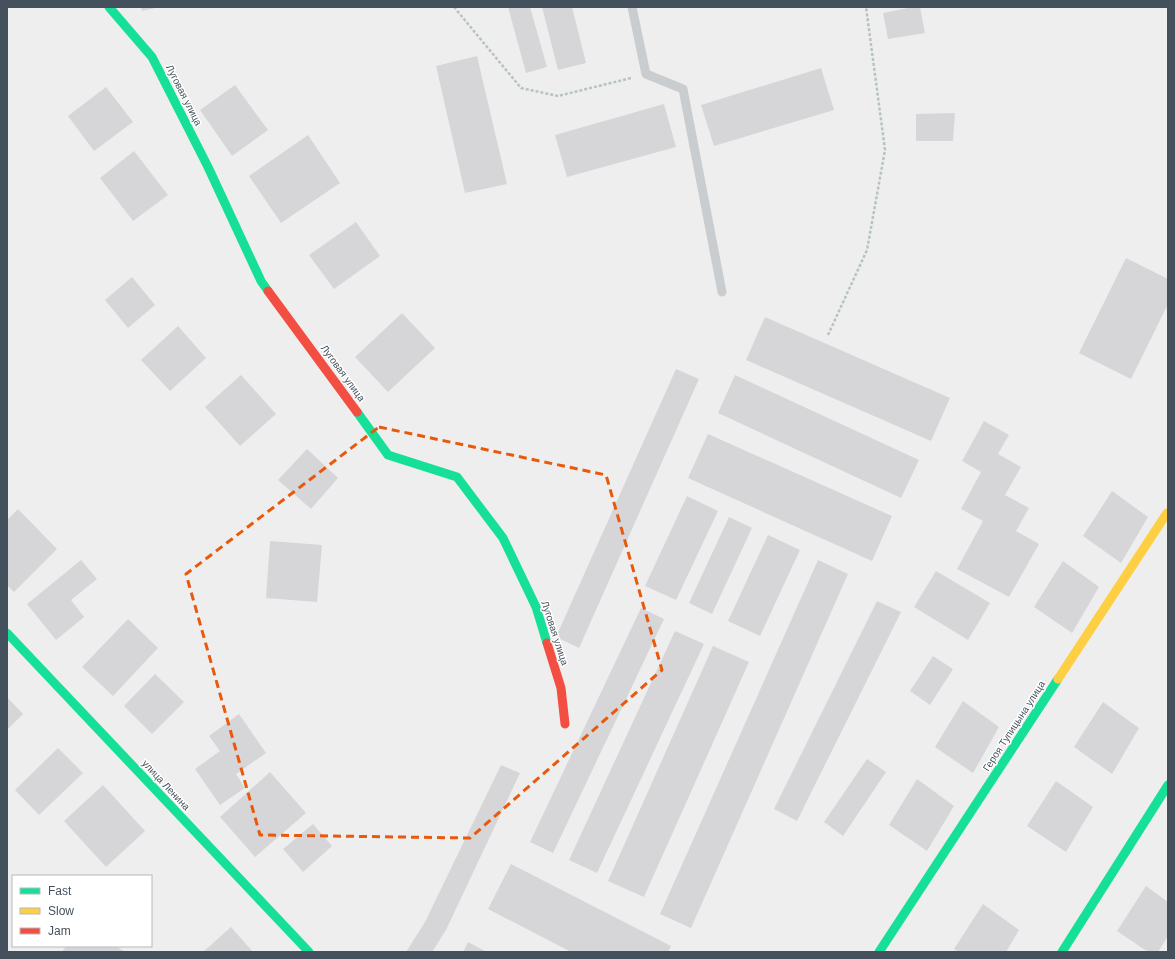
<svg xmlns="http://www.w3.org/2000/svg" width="1175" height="959" viewBox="0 0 1175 959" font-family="Arial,sans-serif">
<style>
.building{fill:#d6d6d9}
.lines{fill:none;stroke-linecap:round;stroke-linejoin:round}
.path{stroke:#b6c4bf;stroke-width:2.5;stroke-dasharray:3 2;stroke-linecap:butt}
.lane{stroke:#cacdcf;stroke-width:9}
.fast{stroke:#16e098;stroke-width:9}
.slow{stroke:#ffcf43;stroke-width:9}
.jam{stroke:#f24e42;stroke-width:9}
.marked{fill:none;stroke:#e8590c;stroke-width:3;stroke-dasharray:8 5;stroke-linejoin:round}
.labels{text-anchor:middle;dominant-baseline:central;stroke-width:3;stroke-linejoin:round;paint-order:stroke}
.street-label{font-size:10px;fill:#44515c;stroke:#fff}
</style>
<rect width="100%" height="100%" fill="#efeeee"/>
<path class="building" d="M 141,7 L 155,7 L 155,8 L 142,11 Z
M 508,7 L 530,7 L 547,67 L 526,73 Z
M 542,7 L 572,7 L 586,63 L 558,70 Z
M 913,7 L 920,7 L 925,33 L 888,39 L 883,13 Z
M 477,56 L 507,184 L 465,193 L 436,66 Z
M 821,68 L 834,110 L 714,146 L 701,105 Z
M 235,85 L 268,130 L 232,156 L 200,110 Z
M 106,87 L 133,122 L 94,151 L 68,116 Z
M 664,104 L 676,147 L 567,177 L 555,135 Z
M 955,113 L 953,141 L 916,141 L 916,114 Z
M 308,135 L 340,183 L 281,223 L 249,176 Z
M 134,151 L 168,195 L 133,221 L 100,178 Z
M 356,222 L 380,256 L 334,289 L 309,255 Z
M 1126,258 L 1168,279 L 1168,304 L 1131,379 L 1079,353 Z
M 132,277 L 155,305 L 128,328 L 105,300 Z
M 402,313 L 435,348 L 388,392 L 355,357 Z
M 765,317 L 950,398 L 931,441 L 746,360 Z
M 178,326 L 206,358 L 170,391 L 141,360 Z
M 676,369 L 699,379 L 579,648 L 556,637 Z
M 241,375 L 276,414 L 240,446 L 205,407 Z
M 735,375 L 919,460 L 901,498 L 718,413 Z
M 984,421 L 1009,435 L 998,454 L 1021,467 L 1005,495 L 1029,508 L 1016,531 L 1039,544 L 1009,597 L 957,569 L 983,521 L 961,509 L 981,472 L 962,461 Z
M 708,434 L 892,516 L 872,561 L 688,478 Z
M 307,449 L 338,478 L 311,509 L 278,480 Z
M 1112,491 L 1148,517 L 1121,563 L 1083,536 Z
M 687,496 L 718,511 L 676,600 L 645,586 Z
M 18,509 L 57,549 L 14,592 L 7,585 L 7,520 Z
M 729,517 L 752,528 L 712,614 L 689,603 Z
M 768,535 L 800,550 L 760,636 L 728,621 Z
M 270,541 L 322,545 L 317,602 L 266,598 Z
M 81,560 L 97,579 L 71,600 L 84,617 L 56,640 L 27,604 Z
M 818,560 L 848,574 L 691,928 L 660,914 Z
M 1063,561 L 1099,587 L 1072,633 L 1034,607 Z
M 936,571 L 990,603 L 968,640 L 914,607 Z
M 877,601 L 901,612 L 797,821 L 774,809 Z
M 641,608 L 664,619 L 553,853 L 530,842 Z
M 128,619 L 158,648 L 113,696 L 82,667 Z
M 675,631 L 704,644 L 597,873 L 569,860 Z
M 713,646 L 749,662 L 644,897 L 608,881 Z
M 933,656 L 953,669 L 930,705 L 910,691 Z
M 155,674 L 184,702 L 152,734 L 124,706 Z
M 7,697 L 23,714 L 7,730 Z
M 963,701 L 999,727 L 973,773 L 935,747 Z
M 1103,702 L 1139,728 L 1112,774 L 1074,747 Z
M 239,714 L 266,753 L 236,774 L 245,788 L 220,805 L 195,769 L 220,751 L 209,736 Z
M 58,748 L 83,773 L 39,815 L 15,790 Z
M 867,759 L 886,772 L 843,836 L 824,822 Z
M 501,765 L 520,773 L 446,930 L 432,952 L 406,952 L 425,922 Z
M 270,772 L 306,813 L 255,857 L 220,817 Z
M 917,779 L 954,806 L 927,851 L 889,825 Z
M 1056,781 L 1093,807 L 1066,852 L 1027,826 Z
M 103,785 L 145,831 L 106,867 L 64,821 Z
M 313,824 L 332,846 L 303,872 L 283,849 Z
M 511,864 L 671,946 L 668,952 L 571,952 L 488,909 Z
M 1146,886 L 1168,902 L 1168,936 L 1158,952 L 1148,952 L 1117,931 Z
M 983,904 L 1019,930 L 1006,952 L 958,952 L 954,949 Z
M 231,927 L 253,952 L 203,952 Z
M 468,942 L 487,952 L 463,952 Z
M 66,946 L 116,946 L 125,952 L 62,952 Z"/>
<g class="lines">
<path class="path" d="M 454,7 L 521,88 L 558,96 L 631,78
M 828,335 L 867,250 L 885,150 L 866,7"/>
<path class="lane" d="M 632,7 L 646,74 L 683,89 L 722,292"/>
<path class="fast" d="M 109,7 L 152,57 L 208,167 L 261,281 L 268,291
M 357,412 L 388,455 L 457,477 L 503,538 L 536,607 L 547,643
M 7,633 L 309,952
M 879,952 L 1058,679
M 1062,952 L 1168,785"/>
<path class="slow" d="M 1058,679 L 1167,513"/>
<path class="jam" d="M 268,291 L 357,412
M 547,643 L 561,688 L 565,724"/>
</g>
<path class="marked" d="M 379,427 L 606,475 L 662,670 L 470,838 L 260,835 L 186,574 Z"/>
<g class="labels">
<g class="street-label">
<text transform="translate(184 95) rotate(63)">Луговая улица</text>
<text transform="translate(343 373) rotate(54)">Луговая улица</text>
<text transform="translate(555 633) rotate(72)">Луговая улица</text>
<text transform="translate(1014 726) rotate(-57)">Героя Тупицына улица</text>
<text transform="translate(166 785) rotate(47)">улица Ленина</text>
</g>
</g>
<rect width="1175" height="959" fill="none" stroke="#44515c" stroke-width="16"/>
<rect x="12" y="875" width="140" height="72" fill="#ffffff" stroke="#b4b9be"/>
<rect x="20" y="888" width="20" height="6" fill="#16e098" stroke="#b4b9be"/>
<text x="48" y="895" font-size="12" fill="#44515c">Fast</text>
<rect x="20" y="908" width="20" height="6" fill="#ffcf43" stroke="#b4b9be"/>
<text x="48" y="915" font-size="12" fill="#44515c">Slow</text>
<rect x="20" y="928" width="20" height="6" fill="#f24e42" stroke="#b4b9be"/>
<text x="48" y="935" font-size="12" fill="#44515c">Jam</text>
</svg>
